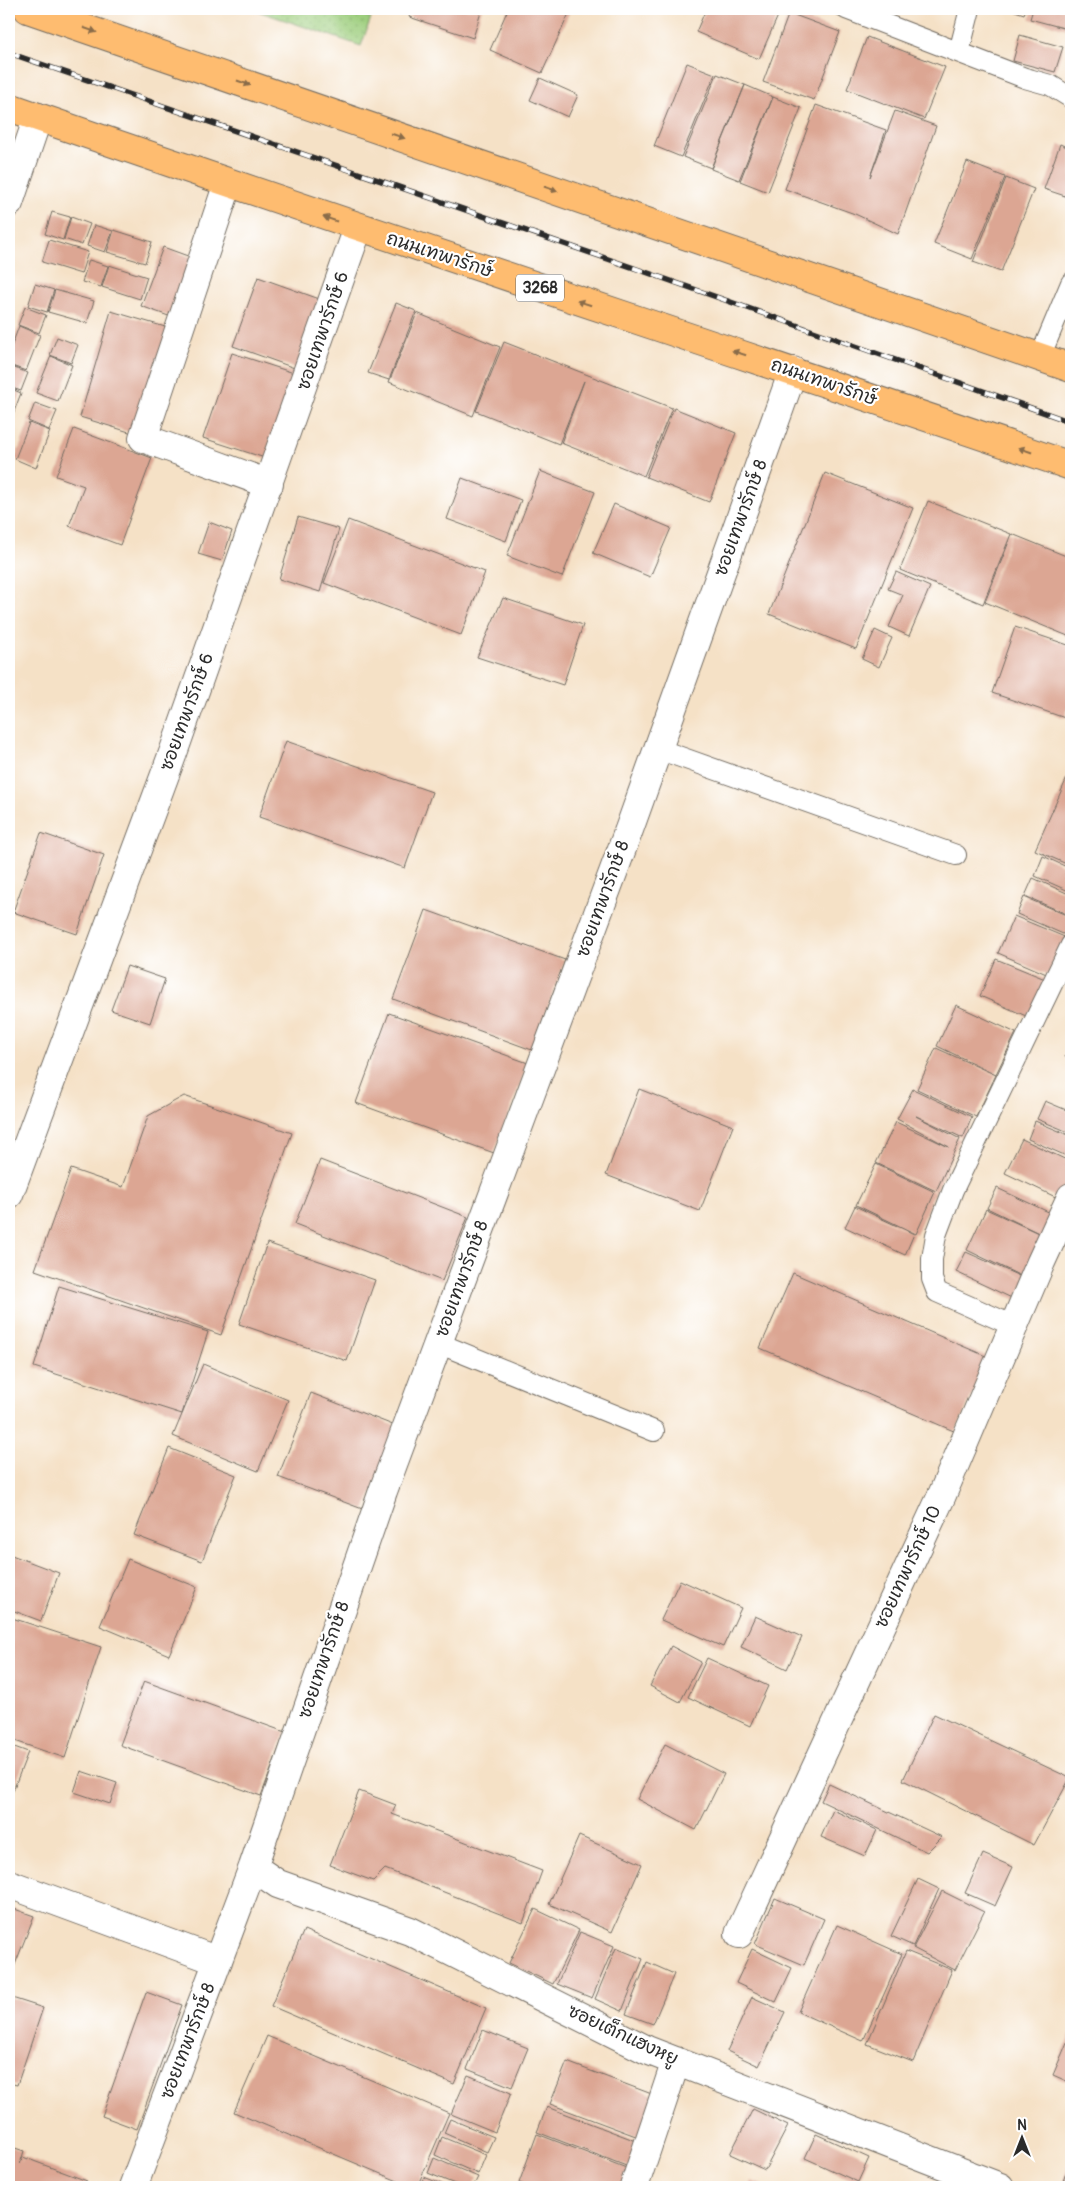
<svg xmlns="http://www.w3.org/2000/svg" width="1080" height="2196" viewBox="0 0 1080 2196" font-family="Pangolin,'Playpen Sans Thai',sans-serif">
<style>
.grass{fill:url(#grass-dots);stroke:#647c54}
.building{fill:#dca693}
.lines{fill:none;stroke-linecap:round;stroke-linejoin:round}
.lane-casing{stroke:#726b61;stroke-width:22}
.street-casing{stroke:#726b61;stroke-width:30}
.primary-casing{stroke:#726b61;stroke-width:30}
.lane{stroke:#fff;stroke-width:20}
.street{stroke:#fff;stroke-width:28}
.primary{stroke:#febc70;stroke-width:28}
.rail-casing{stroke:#2b2b2b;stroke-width:5.5}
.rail{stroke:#fff;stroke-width:4;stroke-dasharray:11;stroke-linecap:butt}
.oneway{fill:#8a6c4a}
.labels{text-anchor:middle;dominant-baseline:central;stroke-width:4.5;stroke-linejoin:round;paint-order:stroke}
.shield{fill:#fff;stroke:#6b6b6b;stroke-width:1}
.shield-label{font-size:16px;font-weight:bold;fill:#2b2b2b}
.street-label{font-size:18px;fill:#2b2b2b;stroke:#fff}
</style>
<defs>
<pattern id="grass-dots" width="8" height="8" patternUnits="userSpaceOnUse" patternTransform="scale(1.25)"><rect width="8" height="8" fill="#9dce7d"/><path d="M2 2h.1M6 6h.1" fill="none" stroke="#87b16c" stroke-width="1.8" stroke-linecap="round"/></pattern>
</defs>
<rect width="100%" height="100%" fill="#fff"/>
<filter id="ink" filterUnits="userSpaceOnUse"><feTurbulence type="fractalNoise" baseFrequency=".02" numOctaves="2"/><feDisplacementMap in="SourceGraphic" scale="10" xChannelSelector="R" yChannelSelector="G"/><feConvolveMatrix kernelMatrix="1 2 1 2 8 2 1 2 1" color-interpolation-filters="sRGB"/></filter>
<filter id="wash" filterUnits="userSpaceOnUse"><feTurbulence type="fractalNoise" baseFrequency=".0096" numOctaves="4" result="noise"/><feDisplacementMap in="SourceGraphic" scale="20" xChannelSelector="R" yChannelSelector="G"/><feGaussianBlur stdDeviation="1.12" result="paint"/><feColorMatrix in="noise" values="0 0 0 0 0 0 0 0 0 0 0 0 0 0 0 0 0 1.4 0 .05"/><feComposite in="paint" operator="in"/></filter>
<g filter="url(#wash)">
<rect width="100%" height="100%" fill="#f5e1c6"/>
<path class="grass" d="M 252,9 L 374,9 L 361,46 Z"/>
<g id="blocks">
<path class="building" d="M 412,9 L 482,9 L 473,38 L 409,17 Z
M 508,9 L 571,9 L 542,73 L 490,50 Z
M 706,9 L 781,9 L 759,59 L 696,32 Z
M 1009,9 L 1026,9 L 1024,14 Z
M 1033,9 L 1071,9 L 1071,30 L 1030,19 Z
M 789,13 L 840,32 L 814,100 L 763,82 Z
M 1020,35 L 1063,47 L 1055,72 L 1013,61 Z
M 867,37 L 945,67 L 924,119 L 847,89 Z
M 687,63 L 715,74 L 681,157 L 654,146 Z
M 717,74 L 745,85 L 711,168 L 683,157 Z
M 540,78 L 578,95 L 568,117 L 530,100 Z
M 745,85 L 773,97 L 739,180 L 711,169 Z
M 773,97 L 801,108 L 768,192 L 740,181 Z
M 816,105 L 886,130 L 870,177 L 895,111 L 936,126 L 898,234 L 855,214 L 785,189 Z
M 1060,144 L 1071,149 L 1071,198 L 1044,189 Z
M 967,162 L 1005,177 L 972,259 L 934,244 Z
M 1006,178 L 1034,189 L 1001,272 L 973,262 Z
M 52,212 L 70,217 L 63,240 L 45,234 Z
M 71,217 L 90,224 L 82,245 L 64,239 Z
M 94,225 L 113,231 L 105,252 L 87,246 Z
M 114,230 L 152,242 L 145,263 L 107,252 Z
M 49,240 L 88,252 L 81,274 L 42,262 Z
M 163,247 L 196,259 L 174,318 L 141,306 Z
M 89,260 L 108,266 L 101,287 L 82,282 Z
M 109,265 L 147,277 L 140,299 L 102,287 Z
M 258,277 L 325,301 L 300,370 L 233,346 Z
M 35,284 L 54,290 L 47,312 L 28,306 Z
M 55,290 L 94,301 L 87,323 L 48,312 Z
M 396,303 L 416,311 L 389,380 L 368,373 Z
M 25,307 L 46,315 L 39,333 L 18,325 Z
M 111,311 L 172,329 L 139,435 L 80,417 Z
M 417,313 L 500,347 L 473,416 L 389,382 Z
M 19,326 L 40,335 L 26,371 L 9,365 L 9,353 Z
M 57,337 L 78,345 L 71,363 L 50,355 Z
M 504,342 L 672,408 L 644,476 L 561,443 L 584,381 L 559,444 L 476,411 Z
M 232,353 L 297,374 L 268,459 L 203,438 Z
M 51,356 L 72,365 L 58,401 L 36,393 Z
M 9,366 L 28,373 L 21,391 L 9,387 Z
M 9,388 L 21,393 L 9,425 Z
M 35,403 L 57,411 L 49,430 L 28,421 Z
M 674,408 L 736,433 L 709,502 L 646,477 Z
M 29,423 L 50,431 L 36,468 L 15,459 Z
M 74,429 L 152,458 L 120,545 L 69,526 L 84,486 L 56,476 Z
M 540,471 L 595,492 L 562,577 L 507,556 Z
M 825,473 L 913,508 L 856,649 L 769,614 Z
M 462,478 L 521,500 L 506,541 L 447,519 Z
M 928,501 L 1011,534 L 983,604 L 900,570 Z
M 614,504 L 671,528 L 650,577 L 593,553 Z
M 298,517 L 339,529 L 320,592 L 279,579 Z
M 348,520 L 485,572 L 461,635 L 324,583 Z
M 209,522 L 232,531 L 222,561 L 198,554 Z
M 1012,534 L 1071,558 L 1071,632 L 1068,636 L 985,602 Z
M 896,572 L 930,587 L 909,636 L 889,627 L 903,595 L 888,589 Z
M 503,598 L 583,625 L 563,685 L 477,657 Z
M 1015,627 L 1071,646 L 1071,699 L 1065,718 L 992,693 Z
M 875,630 L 892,638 L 879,667 L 862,659 Z
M 286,741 L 432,792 L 405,868 L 259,817 Z
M 1071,769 L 1071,866 L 1035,850 Z
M 41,833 L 104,855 L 77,934 L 13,912 Z
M 1043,856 L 1071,869 L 1071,892 L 1035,876 Z
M 1033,878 L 1071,895 L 1071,916 L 1025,896 Z
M 1024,897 L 1071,917 L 1070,937 L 1017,914 Z
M 426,910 L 565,960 L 532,1050 L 393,999 Z
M 1014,916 L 1067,938 L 1051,976 L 998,953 Z
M 996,959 L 1050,981 L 1033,1019 L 980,996 Z
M 127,966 L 165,979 L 150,1023 L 111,1010 Z
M 956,1005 L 1016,1033 L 996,1074 L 937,1046 Z
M 389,1013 L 528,1063 L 494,1153 L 356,1103 Z
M 1071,1042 L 1071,1059 L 1065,1057 Z
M 936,1048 L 996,1075 L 976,1117 L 917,1089 Z
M 639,1089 L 733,1126 L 700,1211 L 606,1175 Z
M 913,1089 L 972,1117 L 963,1138 L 916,1116 L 960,1139 L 936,1191 L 876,1163 L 896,1122 L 949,1147 L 897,1119 Z
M 184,1096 L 292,1133 L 221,1335 L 35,1270 L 71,1169 L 123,1187 L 148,1116 Z
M 1045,1101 L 1071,1112 L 1071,1133 L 1037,1119 Z
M 1035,1121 L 1071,1136 L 1071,1158 L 1028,1139 Z
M 1022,1139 L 1071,1162 L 1071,1189 L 1066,1202 L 1005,1173 Z
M 320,1160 L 468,1217 L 442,1281 L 295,1224 Z
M 876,1164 L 935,1192 L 916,1234 L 856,1205 Z
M 997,1188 L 1057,1216 L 1047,1237 L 987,1208 Z
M 855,1206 L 914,1234 L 905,1255 L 845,1227 Z
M 986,1209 L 1047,1237 L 1027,1279 L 967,1250 Z
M 267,1243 L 375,1280 L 347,1361 L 239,1324 Z
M 966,1252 L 1026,1279 L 1016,1300 L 956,1272 Z
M 793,1273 L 988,1357 L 956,1432 L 760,1348 Z
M 59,1286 L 208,1332 L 182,1414 L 34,1367 Z
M 203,1364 L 288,1400 L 258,1471 L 173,1436 Z
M 311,1393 L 398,1427 L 365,1510 L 278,1477 Z
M 169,1448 L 236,1475 L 202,1561 L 134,1535 Z
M 9,1554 L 59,1573 L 41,1621 L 9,1609 Z
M 128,1559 L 197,1587 L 169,1655 L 100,1626 Z
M 680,1580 L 741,1608 L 723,1647 L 661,1620 Z
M 755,1616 L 802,1637 L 787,1669 L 741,1647 Z
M 9,1617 L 101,1647 L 65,1758 L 9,1739 Z
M 671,1646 L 701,1662 L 680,1702 L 650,1686 Z
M 707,1658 L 768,1686 L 750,1726 L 688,1697 Z
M 144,1681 L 285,1732 L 261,1796 L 120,1745 Z
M 934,1714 L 1070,1778 L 1034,1845 L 903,1780 Z
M 665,1744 L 724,1774 L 696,1830 L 637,1799 Z
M 9,1745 L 28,1752 L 9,1801 Z
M 81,1771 L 117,1783 L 110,1804 L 74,1792 Z
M 829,1784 L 942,1837 L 927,1852 L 821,1801 Z
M 359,1791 L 396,1805 L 392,1814 L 542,1871 L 523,1923 L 385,1869 L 373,1881 L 330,1865 Z
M 833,1810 L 877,1830 L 865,1856 L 821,1837 Z
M 579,1836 L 642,1864 L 612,1932 L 549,1904 Z
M 983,1854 L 1013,1867 L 995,1906 L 965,1893 Z
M 918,1879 L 939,1889 L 913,1946 L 891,1936 Z
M 942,1891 L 984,1912 L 955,1970 L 913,1948 Z
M 775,1898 L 824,1919 L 804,1965 L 755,1944 Z
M 9,1907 L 34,1916 L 9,1980 Z
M 535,1909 L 579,1930 L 553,1984 L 509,1963 Z
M 837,1925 L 902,1954 L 863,2041 L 798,2012 Z
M 304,1930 L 486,2008 L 454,2084 L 271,2006 Z
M 580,1932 L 614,1946 L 592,1998 L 557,1984 Z
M 616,1948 L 643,1959 L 622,2011 L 595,1999 Z
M 752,1949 L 792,1968 L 776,2002 L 736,1983 Z
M 906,1951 L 952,1970 L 913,2062 L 867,2044 Z
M 647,1962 L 674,1974 L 653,2024 L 626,2014 Z
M 146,1992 L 182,2005 L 137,2129 L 102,2116 Z
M 9,1997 L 43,2008 L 17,2085 L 9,2083 Z
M 752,1997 L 785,2012 L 759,2066 L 727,2051 Z
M 483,2030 L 528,2048 L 512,2087 L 467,2069 Z
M 1071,2033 L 1071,2083 L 1053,2075 Z
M 267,2036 L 449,2113 L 417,2187 L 412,2187 L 234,2112 Z
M 567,2062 L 657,2096 L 641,2138 L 550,2104 Z
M 468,2075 L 511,2093 L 495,2132 L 451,2114 Z
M 547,2107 L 639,2142 L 629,2167 L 537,2132 Z
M 753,2109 L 788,2126 L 765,2170 L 730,2154 Z
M 450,2119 L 494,2137 L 487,2152 L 444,2133 Z
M 537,2134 L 629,2169 L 623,2187 L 532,2187 L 519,2183 Z
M 816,2134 L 869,2158 L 858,2182 L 805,2158 Z
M 442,2137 L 486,2155 L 478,2174 L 435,2155 Z
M 9,2146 L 24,2151 L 20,2164 L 23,2157 L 87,2181 L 85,2187 L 9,2187 Z
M 434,2158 L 478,2177 L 473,2187 L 462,2187 L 428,2173 Z
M 1071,2160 L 1071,2185 L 1063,2181 Z
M 424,2177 L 449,2187 L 419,2187 Z
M 752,2181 L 766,2187 L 750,2187 Z"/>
</g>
</g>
<g filter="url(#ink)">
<use href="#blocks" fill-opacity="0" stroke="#726b61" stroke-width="1"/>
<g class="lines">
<defs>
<path id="lane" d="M 846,9 L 1025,78 L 1050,85 L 1071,98
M 959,52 L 970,9
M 1040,357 L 1071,283
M 658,749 L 956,855
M 1014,1326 L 937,1292 L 932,1279 L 932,1259 L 936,1235 L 953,1190 L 1071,945
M 438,1343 L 654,1431"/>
<path id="street" d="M 228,183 L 143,438 L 269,484
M 9,203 L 38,117
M 9,1194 L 173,753 L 358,228
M 253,1867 L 278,1884 L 410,1931 L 647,2050 L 1000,2187
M 9,1884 L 218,1961
M 739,1934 L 942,1495 L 1041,1262 L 1071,1197
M 133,2187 L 253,1867 L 383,1491 L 630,827 L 793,371
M 634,2187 L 676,2061"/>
<path id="primary" d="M 28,9 L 1071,368
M 9,107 C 362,230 717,345 1071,466"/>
</defs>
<use href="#lane" class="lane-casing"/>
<use href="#street" class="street-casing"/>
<use href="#primary" class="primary-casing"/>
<use href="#lane" class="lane"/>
<use href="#street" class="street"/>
<use href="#primary" class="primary"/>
<defs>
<path id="rail" d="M 9,53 L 637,269 L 1071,422"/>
</defs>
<use href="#rail" class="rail-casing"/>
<use href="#rail" class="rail"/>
</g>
<defs><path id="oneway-solid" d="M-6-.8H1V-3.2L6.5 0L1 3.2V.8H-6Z" transform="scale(1.25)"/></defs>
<g class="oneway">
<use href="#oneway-solid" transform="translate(90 30) rotate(19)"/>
<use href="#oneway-solid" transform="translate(244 83) rotate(19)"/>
<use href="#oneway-solid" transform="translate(398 136) rotate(19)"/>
<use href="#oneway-solid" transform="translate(551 189) rotate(19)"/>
<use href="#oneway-solid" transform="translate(330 219) rotate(-161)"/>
<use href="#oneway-solid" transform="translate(584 303) rotate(-162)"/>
<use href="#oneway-solid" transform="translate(739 353) rotate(-162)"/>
<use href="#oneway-solid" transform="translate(1025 450) rotate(-161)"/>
</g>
</g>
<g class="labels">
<rect class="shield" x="516" y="274.5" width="48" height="27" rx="4"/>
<g class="shield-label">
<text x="540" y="288">3268</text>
</g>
<g class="street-label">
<text transform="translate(440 255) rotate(18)">ถนนเทพารักษ์</text>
<text transform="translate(323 331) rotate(-71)">ซอยเทพารักษ์ 6</text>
<text transform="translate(824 382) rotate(19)">ถนนเทพารักษ์</text>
<text transform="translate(741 518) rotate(-70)">ซอยเทพารักษ์ 8</text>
<text transform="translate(187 712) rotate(-70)">ซอยเทพารักษ์ 6</text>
<text transform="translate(603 899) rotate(-70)">ซอยเทพารักษ์ 8</text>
<text transform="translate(462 1279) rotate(-70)">ซอยเทพารักษ์ 8</text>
<text transform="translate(908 1567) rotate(-65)">ซอยเทพารักษ์ 10</text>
<text transform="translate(324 1660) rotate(-71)">ซอยเทพารักษ์ 8</text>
<text transform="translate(623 2035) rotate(25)">ซอยเต็กแฮงหยู</text>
<text transform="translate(188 2041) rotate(-69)">ซอยเทพารักษ์ 8</text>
</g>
</g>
<rect width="1080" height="2196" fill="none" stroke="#fff" stroke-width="30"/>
<g transform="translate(1022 2138)" stroke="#ffffff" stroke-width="4" paint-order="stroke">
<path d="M0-4L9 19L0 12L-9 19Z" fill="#2b2b2b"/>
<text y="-8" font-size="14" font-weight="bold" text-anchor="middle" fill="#2b2b2b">N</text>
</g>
</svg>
